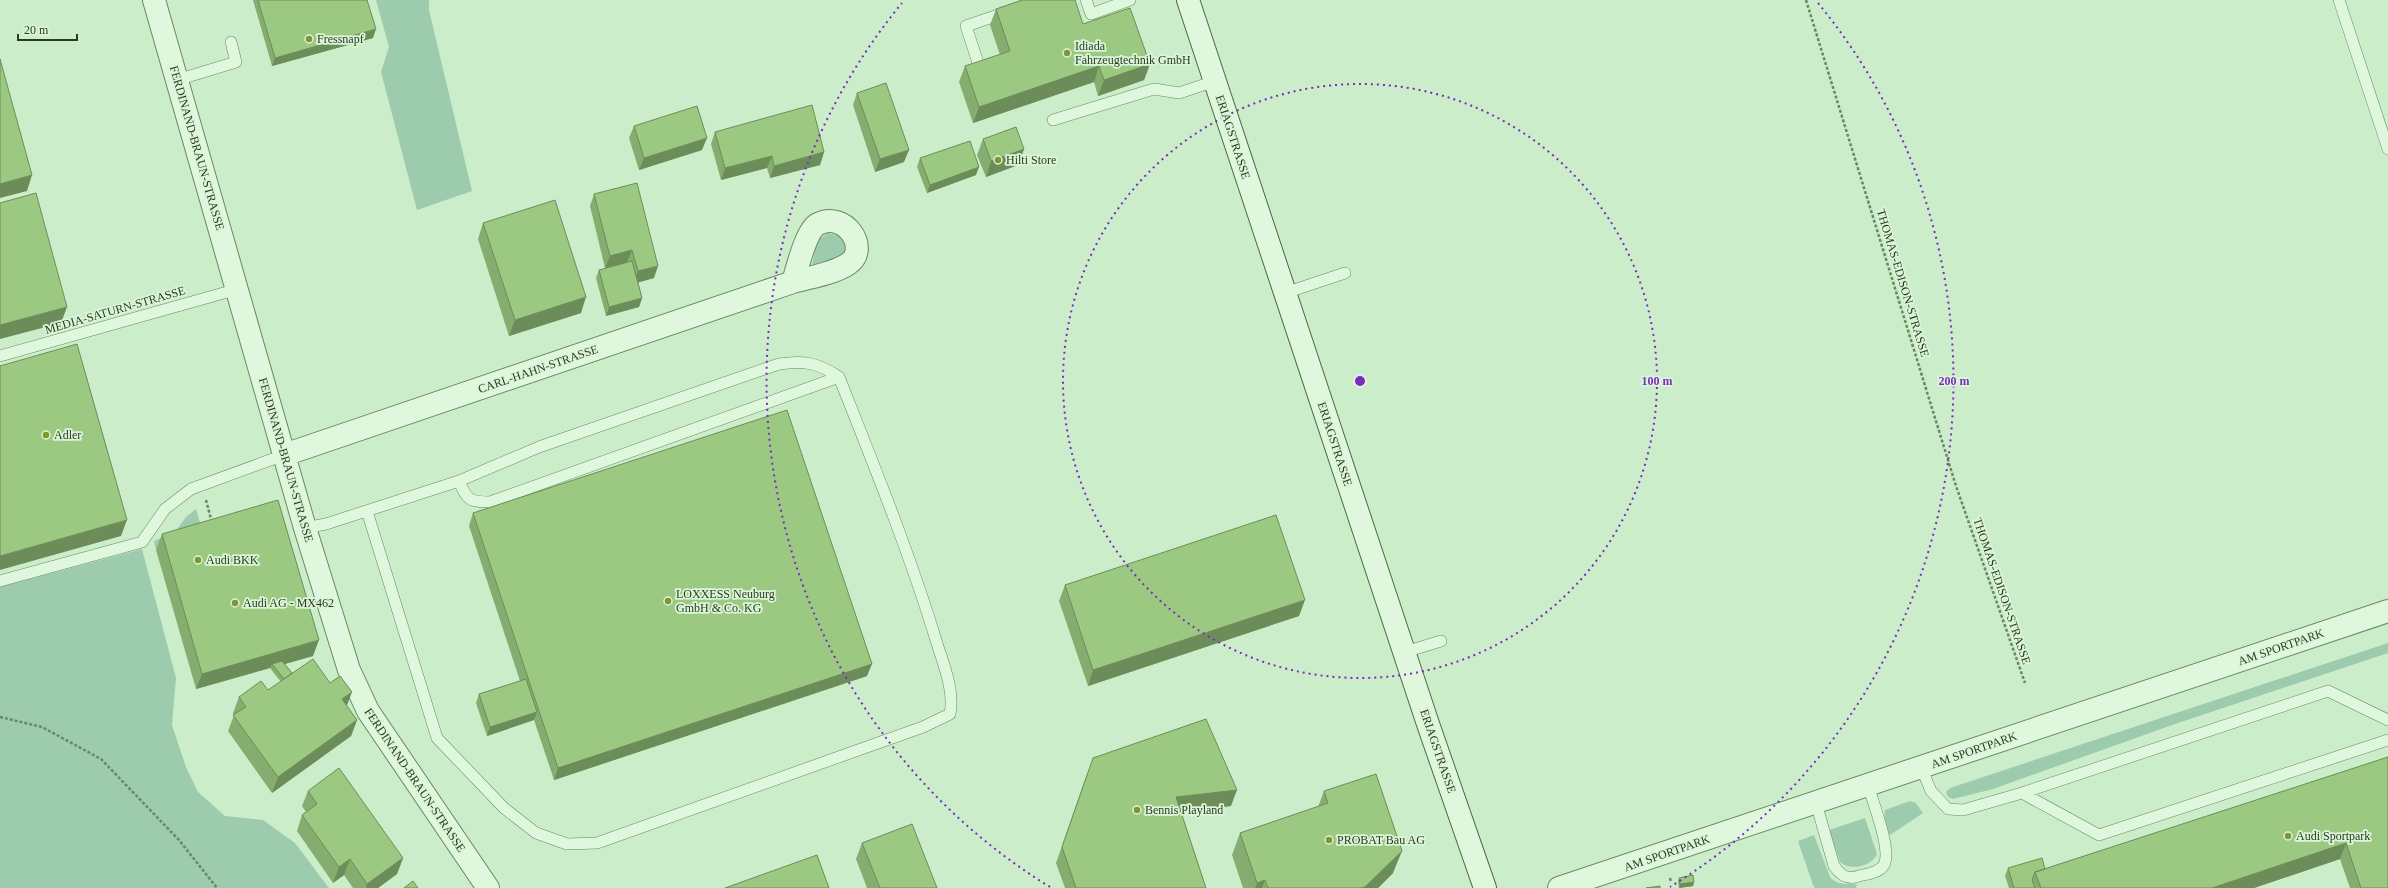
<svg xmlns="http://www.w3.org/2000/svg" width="2388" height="888" viewBox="0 0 2388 888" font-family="'Times New Roman',serif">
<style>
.green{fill:#9dcbad}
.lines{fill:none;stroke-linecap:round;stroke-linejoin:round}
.lane-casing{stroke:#69895f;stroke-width:12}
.street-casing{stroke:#69895f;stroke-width:24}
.secondary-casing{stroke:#4d6b42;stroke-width:24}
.path{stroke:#69895f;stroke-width:2.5;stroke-dasharray:3 2;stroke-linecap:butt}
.lane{stroke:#dff8dd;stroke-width:11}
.street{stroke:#dff8dd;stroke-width:22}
.secondary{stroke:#dff8dd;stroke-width:22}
.wall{fill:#85ad6f}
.shaded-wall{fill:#6c8d5a}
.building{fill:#9bc981;stroke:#6c8d5a}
.ring{fill:none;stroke:#7b2cbf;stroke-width:2;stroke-dasharray:2 4}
.poi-dot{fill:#809631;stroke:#dbf5d9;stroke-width:1.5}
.labels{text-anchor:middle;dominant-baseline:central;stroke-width:3.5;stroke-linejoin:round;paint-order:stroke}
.poi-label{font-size:12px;fill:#293a21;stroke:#dbf5d9;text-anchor:start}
.street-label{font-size:12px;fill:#293a21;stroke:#dbf5d9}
.centre{fill:#7b2cbf;stroke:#dbf5d9;stroke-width:2}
.ring-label{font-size:12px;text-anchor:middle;font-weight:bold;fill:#7b2cbf;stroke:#dbf5d9;stroke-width:3.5;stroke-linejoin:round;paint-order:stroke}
</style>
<rect width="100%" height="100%" fill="#ccedca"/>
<path class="green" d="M 376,0 L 429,0 L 429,10 L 472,191 L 417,210 L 381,72 L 389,47 Z
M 828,233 L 840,236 C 851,251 842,257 827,262 C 822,263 817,266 812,264 L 817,240 Z
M 196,509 L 204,536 L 156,550 L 154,541 L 175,532 L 186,517 Z
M 142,549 L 176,678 L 172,725 L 186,767 L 198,792 L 225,816 L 263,820 L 295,843 L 329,888 L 0,888 L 0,587 Z
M 2388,643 L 2388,653 L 2175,724 L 1993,789 L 1953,799 L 1948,797 L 1946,792 L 1950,788 Z
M 1910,801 L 1916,803 L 1923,813 L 1890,835 L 1884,822 L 1885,810 Z
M 1865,818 L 1877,854 C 1871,867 1850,871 1840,862 L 1829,830 Z
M 1814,835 L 1830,877 C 1836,885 1847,884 1857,884 L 1856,888 L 1815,888 L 1813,885 L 1798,841 Z"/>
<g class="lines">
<defs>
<path id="lane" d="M 1086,0 L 1091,14 L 1130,0
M 2339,0 L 2388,149
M 979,66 L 966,26 L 1007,12
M 177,80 L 236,62 L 231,42
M 1053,120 L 1154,89 L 1179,93 L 1215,81
M 1285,293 L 1345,273
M 0,356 L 238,289
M 459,481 C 467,500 469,502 490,502 L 839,377
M 305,528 L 326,524 L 459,481 L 539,447 L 779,364 C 803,360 819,363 839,377 C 873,463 908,549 935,637 C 942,661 955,689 950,714 L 923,727 L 597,843 L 567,844 L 536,833 L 504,808 L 437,738 L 367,511
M 0,581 L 142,542 L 165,509 L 191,489 L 284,455
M 1405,652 L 1441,641
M 1921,767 L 1931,791 L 1948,809 L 1963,810 L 2022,793 L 2099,835 L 2388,740
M 2022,793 L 2328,691 L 2388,720
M 1816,803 L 1834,866 C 1841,876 1848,880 1859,876 C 1867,874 1879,873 1884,865 C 1892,850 1873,803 1868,785"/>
<path id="street" d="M 154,0 L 305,528 L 349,670 L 368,711 L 488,888
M 284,455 L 793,282 C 810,277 833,274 848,264 C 871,249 845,210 818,224 C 806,230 797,269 793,282
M 1559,888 L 2388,611"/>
<path id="secondary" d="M 1188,0 L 1428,724 L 1485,888"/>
</defs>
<use href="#lane" class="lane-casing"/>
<use href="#street" class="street-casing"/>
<use href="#secondary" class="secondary-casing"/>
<path class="path" d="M 1806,0 L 1956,486 L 2025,683
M 206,500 L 212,523
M 0,717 L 42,727 L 101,759 L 179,840 L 217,888
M 1670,878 L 1671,882"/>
<use href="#lane" class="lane"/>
<use href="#street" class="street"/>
<use href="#secondary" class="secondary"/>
</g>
<path class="wall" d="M 253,0 L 367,0 L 373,38 L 272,66 Z
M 996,9 L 1083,24 L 1150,64 L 1144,80 L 1098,96 L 1094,82 L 973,123 L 959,82 L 965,66 L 1000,55 L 990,25 Z
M 857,93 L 904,162 L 875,172 L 853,105 Z
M 634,126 L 702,150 L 639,170 L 629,138 Z
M 715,132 L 824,152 L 820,165 L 770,178 L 767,168 L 721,180 L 711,144 Z
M 983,139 L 1024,149 L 1018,165 L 986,177 L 977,155 Z
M 920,158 L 976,175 L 927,193 L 917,167 Z
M 594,194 L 654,278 L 638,282 L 642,298 L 639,307 L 606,316 L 596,278 L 599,270 L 626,263 L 605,268 L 590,206 Z
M 483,223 L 581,313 L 509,336 L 478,239 Z
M 473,513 L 867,676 L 554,780 L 534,720 L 487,736 L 476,703 L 479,694 L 520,681 L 469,526 Z
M 162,534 L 313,656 L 285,664 L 292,673 L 347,706 L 357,720 L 351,736 L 272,793 L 228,731 L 234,715 L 233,713 L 239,697 L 268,690 L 281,682 L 270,668 L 196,689 L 156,550 Z
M 1065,585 L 1299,616 L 1088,686 L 1059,601 Z
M 2388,757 L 2388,888 L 2350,888 L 2340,859 L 2254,888 L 2009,888 L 2005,876 L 2008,868 L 2045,869 Z
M 1087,774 L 1231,806 L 1181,812 L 1206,888 L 1065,888 L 1056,863 Z
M 308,791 L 403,858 L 397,874 L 378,888 L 353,888 L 344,875 L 333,883 L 297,831 L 302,815 L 306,812 L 302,806 Z
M 1324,791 L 1393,873 L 1378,888 L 1243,888 L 1232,855 L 1240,833 L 1318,807 Z
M 862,843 L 937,888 L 867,888 L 856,859 Z
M 1679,878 L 1694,882 L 1693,886 L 1679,888 L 1678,882 Z"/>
<path class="shaded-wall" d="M 376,29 L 373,38 L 272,66 L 275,58 Z
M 1150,64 L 1144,80 L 1098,96 L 1104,80 Z
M 1099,66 L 1094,82 L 973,123 L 979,107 Z
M 707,138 L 702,150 L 639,170 L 644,158 Z
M 1024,149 L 1018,165 L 986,177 L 991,161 Z
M 909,150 L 904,162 L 875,172 L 880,159 Z
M 824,152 L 820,165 L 770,178 L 774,166 Z
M 772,156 L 767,168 L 721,180 L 725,168 Z
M 979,167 L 976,175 L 927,193 L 930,185 Z
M 32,175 L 27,191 L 0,198 L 0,184 Z
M 632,250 L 627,262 L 605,268 L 610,256 Z
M 658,266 L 654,278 L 633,284 L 638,271 Z
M 586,297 L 581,313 L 509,336 L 515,320 Z
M 642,298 L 639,307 L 606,316 L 609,307 Z
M 67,307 L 61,323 L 0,339 L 0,325 Z
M 127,520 L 121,536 L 0,570 L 0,556 Z
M 1305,600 L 1299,616 L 1088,686 L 1093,670 Z
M 319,640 L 313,656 L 274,667 L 272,664 L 270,668 L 196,689 L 202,674 Z
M 872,664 L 867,676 L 554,780 L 558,768 Z
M 352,692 L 346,708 L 342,699 Z
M 537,712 L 534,720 L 487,736 L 490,727 Z
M 357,720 L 351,736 L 272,793 L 278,777 Z
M 1237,790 L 1231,806 L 1170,813 L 1176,797 Z
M 2346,843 L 2340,859 L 2254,888 L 2212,888 Z
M 1402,851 L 1393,873 L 1378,888 L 1361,888 Z
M 403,858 L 397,874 L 378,888 L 366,888 L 367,884 Z
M 350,859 L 344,875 L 333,883 L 339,867 Z
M 1265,880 L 1262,888 L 1255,888 L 1257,883 Z
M 1694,882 L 1693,886 L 1679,888 L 1680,884 Z"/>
<path class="building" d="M 258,0 L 367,0 L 376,29 L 275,58 Z
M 1022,0 L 1075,0 L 1083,24 L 1130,8 L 1150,64 L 1104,80 L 1099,66 L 979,107 L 965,66 L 1010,51 L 996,9 Z
M 0,59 L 32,175 L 0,184 Z
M 886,83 L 909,150 L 880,159 L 857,93 Z
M 812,105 L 824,152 L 774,166 L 772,156 L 725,168 L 715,132 Z
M 697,106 L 707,138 L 644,158 L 634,126 Z
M 1016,127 L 1024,149 L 991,161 L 983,139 Z
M 970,141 L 979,167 L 930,185 L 920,158 Z
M 637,183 L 658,266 L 638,271 L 632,250 L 610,256 L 594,194 Z
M 36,193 L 67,307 L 0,325 L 0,203 Z
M 555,200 L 586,297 L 515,320 L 483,223 Z
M 632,261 L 642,298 L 609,307 L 599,270 Z
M 77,344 L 127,520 L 0,556 L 0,366 Z
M 787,410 L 872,664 L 558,768 L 473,513 Z
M 278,500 L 319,640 L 202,674 L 162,534 Z
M 1276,515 L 1305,600 L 1093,670 L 1065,585 Z
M 313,659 L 330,683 L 340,676 L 352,692 L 342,699 L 357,720 L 278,777 L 233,715 L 246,707 L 239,697 L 261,681 L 268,690 Z
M 282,661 L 292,673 L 284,679 L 272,664 Z
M 526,679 L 537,712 L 490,727 L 479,694 Z
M 1206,719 L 1237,790 L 1176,797 L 1206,888 L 1076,888 L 1062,847 L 1093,758 Z
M 2388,757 L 2388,888 L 2361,888 L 2346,843 L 2212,888 L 2041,888 L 2035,872 Z
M 339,768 L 403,858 L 367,884 L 350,859 L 339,867 L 302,815 L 317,804 L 308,791 Z
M 1376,774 L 1402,851 L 1365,887 L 1361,888 L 1268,888 L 1265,880 L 1257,883 L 1240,833 L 1328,803 L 1324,791 Z
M 912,824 L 937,888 L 880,888 L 862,843 Z
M 817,855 L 829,888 L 725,888 Z
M 2042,858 L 2045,869 L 2035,872 L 2032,880 L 2035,888 L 2014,888 L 2008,868 Z
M 1693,875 L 1694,882 L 1680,884 L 1679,878 Z
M 413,881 L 418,888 L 404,888 Z
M 1660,886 L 1660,888 L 1646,888 Z"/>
<g class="ring">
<circle cx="1360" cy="381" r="297"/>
<path d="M1050 887A594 594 0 0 1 902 3M1818 3A594 594 0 0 1 1670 887"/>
</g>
<g class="poi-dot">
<circle cx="309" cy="39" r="4"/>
<circle cx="1067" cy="53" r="4"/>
<circle cx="998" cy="160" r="4"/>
<circle cx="46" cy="435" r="4"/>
<circle cx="198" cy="560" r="4"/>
<circle cx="668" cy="601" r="4"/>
<circle cx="235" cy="603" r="4"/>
<circle cx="1137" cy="810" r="4"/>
<circle cx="2288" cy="836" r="4"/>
<circle cx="1329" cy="840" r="4"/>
</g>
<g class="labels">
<g class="poi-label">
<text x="317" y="39">Fressnapf</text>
<text x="1075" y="46">Idiada<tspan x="1075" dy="14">Fahrzeugtechnik GmbH</tspan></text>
<text x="1006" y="160">Hilti Store</text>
<text x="54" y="435">Adler</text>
<text x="206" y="560">Audi BKK</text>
<text x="676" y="594">LOXXESS Neuburg<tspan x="676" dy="14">GmbH &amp; Co. KG</tspan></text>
<text x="243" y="603">Audi AG - MX462</text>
<text x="1145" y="810">Bennis Playland</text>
<text x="2296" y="836">Audi Sportpark</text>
<text x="1337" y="840">PROBAT Bau AG</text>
</g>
<g class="street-label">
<text transform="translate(1233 137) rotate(72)">ERIAGSTRASSE</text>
<text transform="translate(197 148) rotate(74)">FERDINAND-BRAUN-STRASSE</text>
<text transform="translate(1903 283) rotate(73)">THOMAS-EDISON-STRASSE</text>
<text transform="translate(115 310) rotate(-16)">MEDIA-SATURN-STRASSE</text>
<text transform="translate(538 369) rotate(-19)">CARL-HAHN-STRASSE</text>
<text transform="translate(1335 444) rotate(72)">ERIAGSTRASSE</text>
<text transform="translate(286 460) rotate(74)">FERDINAND-BRAUN-STRASSE</text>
<text transform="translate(2002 591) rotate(71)">THOMAS-EDISON-STRASSE</text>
<text transform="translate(2281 647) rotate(-19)">AM SPORTPARK</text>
<text transform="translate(1974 750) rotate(-19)">AM SPORTPARK</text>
<text transform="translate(1438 751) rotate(71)">ERIAGSTRASSE</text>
<text transform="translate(415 780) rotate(56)">FERDINAND-BRAUN-STRASSE</text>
<text transform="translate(1667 853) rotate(-19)">AM SPORTPARK</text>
</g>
</g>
<circle cx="1360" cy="381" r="6" class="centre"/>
<g class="ring-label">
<text x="1657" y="385">100 m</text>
<text x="1954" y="385">200 m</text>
</g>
<path d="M18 34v6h59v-6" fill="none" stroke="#293a21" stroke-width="2"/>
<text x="24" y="34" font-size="12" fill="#293a21" stroke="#dbf5d9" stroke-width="3" paint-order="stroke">20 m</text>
</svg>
